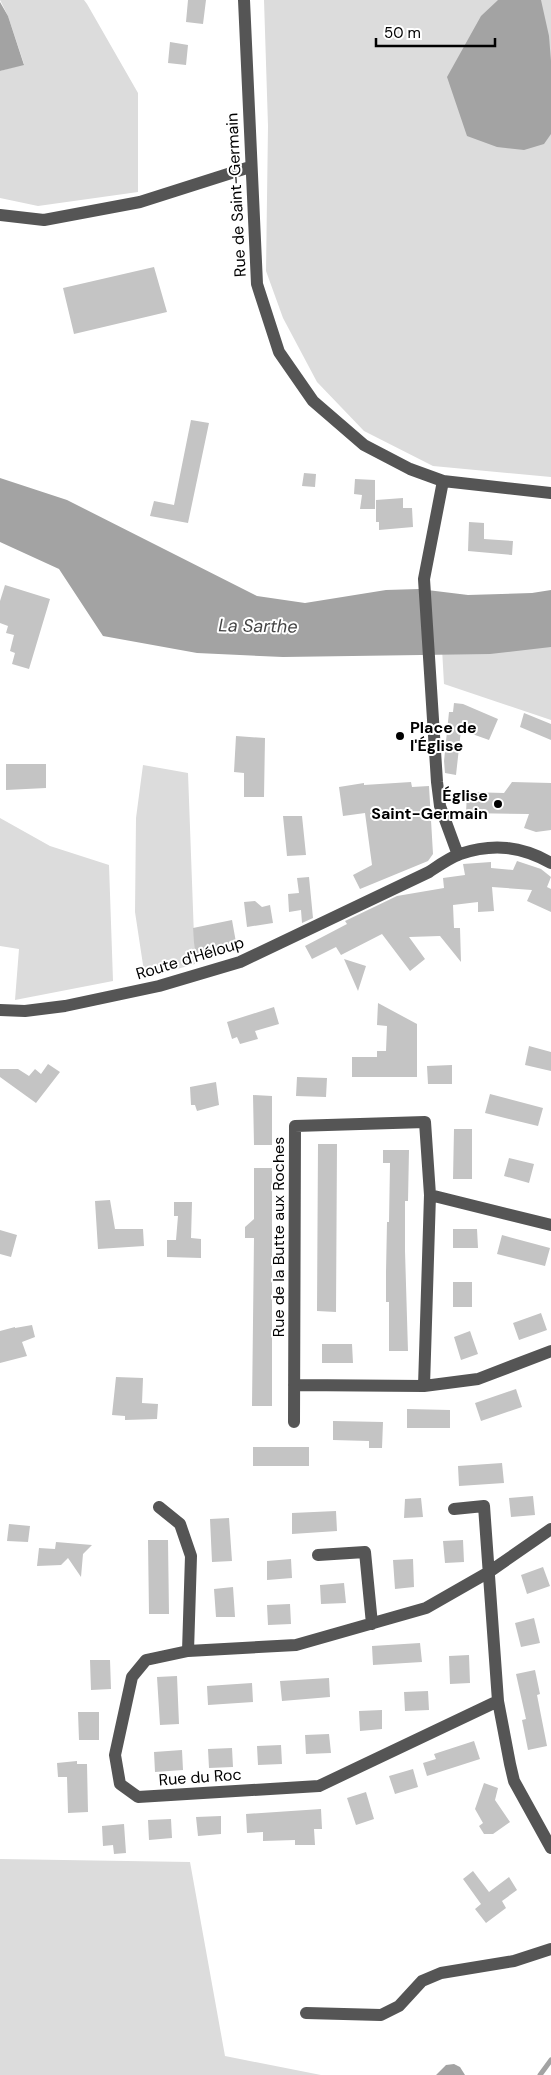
<svg xmlns="http://www.w3.org/2000/svg" width="551" height="2075" viewBox="0 0 551 2075" font-family="'DM Sans',sans-serif">
<style>
.green{fill:#dcdcdc}
.water{fill:#a3a3a3}
.lines{fill:none;stroke-linecap:round;stroke-linejoin:round}
.stream{stroke:#a3a3a3;stroke-width:5}
.building{fill:#c4c4c4}
.minor{stroke:#555;stroke-width:12}
.poi-dot{fill:#000;stroke:#fff;stroke-width:2}
.labels{text-anchor:middle;dominant-baseline:central;stroke-width:4;stroke-linejoin:round;paint-order:stroke}
.street-label{font-size:16px;fill:#000;stroke:#fff}
.poi-label{font-size:16px;font-weight:bold;fill:#000;stroke:#fff;text-anchor:start}
.water-label{font-size:18px;font-style:italic;fill:#444;stroke:#fff}
</style>
<rect width="100%" height="100%" fill="#fff"/>
<path class="green" d="M 0,0 L 84,0 L 87,4 L 138,93 L 138,192 L 38,206 L 0,198 L 0,71 L 24,64 L 8,16 Z
M 264,0 L 551,0 L 551,477 L 433,466 L 364,431 L 317,382 L 283,318 L 266,271 L 268,126 Z
M 551,638 L 551,720 L 444,684 L 442,648 Z
M 143,765 L 188,773 L 195,964 L 145,978 L 135,912 L 136,818 Z
M 0,818 L 50,846 L 109,865 L 113,981 L 15,1000 L 19,949 L 0,946 Z
M 0,1859 L 190,1862 L 225,2056 L 321,2075 L 0,2075 Z"/>
<path class="water" d="M 498,0 L 541,0 L 549,36 L 551,61 L 551,134 L 544,144 L 524,150 L 497,147 L 467,136 L 447,77 L 481,16 Z
M 0,2 L 8,16 L 24,65 L 0,71 Z
M 0,478 L 67,500 L 257,596 L 305,603 L 386,590 L 419,589 L 468,595 L 532,593 L 551,590 L 551,647 L 490,654 L 283,657 L 197,653 L 103,636 L 59,569 L 0,542 Z
M 454,2064 L 460,2067 L 465,2075 L 436,2075 L 446,2065 Z"/>
<g class="lines">
<path class="stream" d="M 540,2075 L 551,2060"/>
</g>
<path class="building" d="M 188,0 L 206,0 L 203,24 L 186,22 Z
M 170,42 L 188,45 L 186,65 L 168,63 Z
M 154,267 L 167,312 L 74,334 L 63,288 Z
M 191,420 L 209,423 L 188,523 L 150,516 L 154,501 L 174,505 Z
M 304,473 L 316,474 L 315,487 L 302,486 Z
M 355,479 L 375,480 L 375,509 L 360,509 L 362,495 L 354,494 Z
M 403,498 L 403,508 L 412,508 L 413,527 L 379,530 L 379,522 L 376,522 L 376,500 Z
M 469,522 L 484,523 L 484,539 L 513,541 L 512,555 L 468,551 Z
M 5,585 L 50,599 L 29,669 L 12,664 L 15,653 L 10,651 L 14,635 L 6,633 L 8,626 L 0,623 L 0,601 Z
M 454,703 L 463,704 L 498,719 L 489,740 L 461,730 L 456,775 L 445,773 L 444,761 L 449,712 L 453,712 Z
M 524,713 L 551,724 L 551,740 L 520,727 Z
M 236,736 L 265,738 L 264,797 L 244,797 L 244,773 L 234,772 Z
M 6,764 L 46,764 L 46,788 L 6,790 Z
M 411,782 L 412,787 L 429,786 L 433,854 L 428,861 L 360,889 L 353,875 L 372,865 L 365,813 L 343,816 L 339,787 L 364,783 L 364,785 Z
M 512,782 L 551,783 L 551,830 L 536,832 L 524,828 L 529,814 L 466,813 L 467,792 L 504,793 Z
M 283,816 L 302,816 L 306,855 L 287,856 Z
M 517,861 L 541,869 L 551,877 L 547,887 L 551,889 L 551,912 L 527,901 L 532,890 L 492,887 L 494,911 L 478,912 L 478,902 L 453,905 L 454,928 L 460,928 L 461,962 L 440,936 L 409,937 L 425,959 L 410,971 L 382,934 L 341,955 L 336,947 L 312,959 L 305,946 L 347,924 L 345,921 L 397,896 L 444,888 L 443,878 L 465,875 L 463,864 L 491,862 L 491,868 L 513,870 Z
M 309,877 L 313,918 L 302,923 L 301,910 L 289,912 L 288,894 L 299,893 L 297,878 Z
M 255,901 L 262,907 L 270,905 L 273,923 L 247,927 L 244,902 Z
M 232,920 L 237,948 L 195,957 L 193,928 Z
M 344,959 L 366,966 L 358,991 Z
M 378,1003 L 417,1024 L 417,1077 L 352,1077 L 352,1057 L 377,1057 L 377,1051 L 386,1051 L 387,1026 L 377,1025 Z
M 274,1007 L 279,1024 L 255,1031 L 258,1039 L 240,1044 L 237,1037 L 232,1039 L 227,1022 Z
M 529,1046 L 551,1052 L 551,1071 L 525,1065 Z
M 48,1064 L 60,1072 L 36,1103 L 0,1077 L 0,1069 L 18,1069 L 29,1076 L 35,1069 L 41,1074 Z
M 452,1065 L 452,1084 L 428,1084 L 427,1066 Z
M 297,1077 L 327,1078 L 326,1097 L 296,1096 Z
M 216,1082 L 219,1105 L 197,1111 L 195,1105 L 191,1105 L 190,1087 Z
M 490,1094 L 543,1108 L 538,1126 L 485,1113 Z
M 253,1095 L 272,1096 L 272,1145 L 254,1145 Z
M 454,1129 L 472,1129 L 472,1179 L 453,1179 Z
M 318,1144 L 337,1144 L 336,1312 L 317,1311 Z
M 383,1150 L 409,1150 L 408,1201 L 405,1201 L 405,1251 L 408,1351 L 389,1351 L 389,1302 L 386,1302 L 386,1272 L 387,1222 L 389,1222 L 390,1163 L 383,1163 Z
M 509,1158 L 534,1164 L 529,1183 L 504,1176 Z
M 254,1168 L 272,1168 L 272,1406 L 252,1406 L 254,1238 L 245,1238 L 245,1227 L 254,1219 Z
M 110,1200 L 115,1229 L 143,1229 L 144,1246 L 98,1249 L 95,1201 Z
M 174,1202 L 192,1202 L 191,1238 L 201,1239 L 201,1258 L 167,1257 L 167,1240 L 176,1240 L 178,1216 L 174,1216 Z
M 453,1229 L 477,1229 L 478,1248 L 453,1248 Z
M 0,1230 L 17,1235 L 11,1257 L 0,1254 Z
M 502,1235 L 550,1248 L 545,1266 L 497,1254 Z
M 453,1282 L 472,1282 L 472,1307 L 453,1307 Z
M 541,1313 L 547,1330 L 519,1340 L 513,1323 Z
M 32,1325 L 35,1337 L 22,1342 L 27,1356 L 0,1363 L 0,1331 L 15,1327 L 15,1328 Z
M 470,1331 L 478,1354 L 461,1360 L 454,1337 Z
M 322,1344 L 352,1344 L 353,1363 L 322,1363 Z
M 116,1377 L 143,1378 L 142,1403 L 158,1404 L 157,1419 L 125,1420 L 125,1416 L 112,1415 Z
M 516,1389 L 522,1407 L 481,1421 L 475,1403 Z
M 407,1409 L 450,1410 L 450,1428 L 407,1428 Z
M 333,1421 L 383,1422 L 382,1448 L 369,1448 L 369,1441 L 333,1440 Z
M 253,1447 L 309,1447 L 309,1466 L 253,1466 Z
M 502,1463 L 504,1483 L 459,1486 L 458,1466 Z
M 533,1496 L 535,1515 L 511,1517 L 509,1498 Z
M 421,1498 L 423,1517 L 404,1518 L 405,1499 Z
M 336,1511 L 337,1531 L 292,1534 L 292,1513 Z
M 229,1518 L 232,1561 L 212,1562 L 210,1519 Z
M 9,1524 L 30,1526 L 28,1542 L 7,1541 Z
M 148,1540 L 168,1540 L 169,1614 L 149,1614 Z
M 463,1540 L 464,1562 L 445,1563 L 443,1541 Z
M 56,1542 L 92,1545 L 83,1554 L 81,1577 L 68,1558 L 61,1565 L 37,1566 L 39,1548 L 55,1549 Z
M 291,1559 L 292,1578 L 267,1580 L 267,1561 Z
M 413,1559 L 414,1587 L 395,1589 L 393,1560 Z
M 543,1567 L 550,1586 L 527,1594 L 521,1575 Z
M 344,1583 L 346,1603 L 321,1604 L 320,1585 Z
M 233,1587 L 235,1617 L 216,1617 L 214,1589 Z
M 290,1604 L 291,1624 L 268,1625 L 267,1605 Z
M 534,1618 L 540,1643 L 521,1647 L 515,1623 Z
M 420,1643 L 422,1662 L 373,1665 L 372,1646 Z
M 469,1655 L 470,1683 L 450,1684 L 449,1656 Z
M 90,1660 L 110,1660 L 111,1689 L 91,1690 Z
M 535,1670 L 540,1694 L 537,1695 L 547,1746 L 528,1750 L 522,1720 L 526,1719 L 516,1674 Z
M 177,1676 L 179,1724 L 160,1725 L 157,1677 Z
M 329,1678 L 330,1697 L 282,1701 L 280,1681 Z
M 252,1683 L 253,1702 L 208,1705 L 207,1686 Z
M 428,1691 L 429,1710 L 405,1711 L 404,1692 Z
M 382,1710 L 382,1729 L 360,1731 L 359,1711 Z
M 78,1712 L 99,1712 L 99,1740 L 79,1740 Z
M 329,1734 L 331,1753 L 306,1754 L 305,1735 Z
M 474,1741 L 480,1759 L 427,1776 L 423,1763 L 436,1759 L 434,1754 Z
M 281,1745 L 282,1764 L 258,1765 L 257,1746 Z
M 232,1748 L 233,1767 L 209,1768 L 208,1749 Z
M 182,1750 L 183,1770 L 155,1772 L 154,1752 Z
M 77,1761 L 77,1764 L 87,1764 L 88,1812 L 68,1813 L 67,1777 L 58,1777 L 57,1763 Z
M 413,1769 L 418,1787 L 395,1794 L 389,1776 Z
M 484,1783 L 498,1788 L 495,1800 L 510,1822 L 493,1834 L 484,1834 L 479,1826 L 483,1823 L 475,1809 Z
M 366,1792 L 374,1819 L 356,1825 L 347,1798 Z
M 321,1809 L 322,1829 L 314,1829 L 315,1845 L 295,1845 L 295,1840 L 263,1841 L 263,1832 L 247,1833 L 246,1814 Z
M 221,1816 L 221,1834 L 198,1836 L 196,1817 Z
M 171,1819 L 172,1838 L 149,1840 L 148,1820 Z
M 124,1824 L 126,1853 L 114,1854 L 113,1845 L 103,1846 L 102,1826 Z
M 473,1871 L 489,1892 L 509,1877 L 517,1890 L 502,1901 L 506,1908 L 486,1923 L 475,1909 L 481,1904 L 463,1879 Z"/>
<g class="lines">
<path class="minor" d="M 244,0 L 257,284 L 279,352 L 313,401 L 364,445 L 410,469 L 443,481 L 551,493
M 0,215 L 44,220 L 140,202 L 250,167
M 443,481 L 424,579 L 437,782 L 440,806 L 458,855
M 0,1010 L 25,1011 L 65,1006 L 159,986 L 240,962 L 429,872 C 438,866 449,858 460,854 C 493,843 521,846 551,863
M 430,1195 L 551,1225
M 294,1385 L 424,1386 L 478,1379 L 551,1351
M 294,1422 L 295,1126 L 425,1122 L 430,1195 L 424,1386
M 159,1507 L 180,1524 L 191,1556 L 188,1651
M 454,1509 L 484,1506 L 498,1701 L 510,1764 L 514,1781 L 551,1848
M 318,1555 L 365,1552 L 372,1624
M 498,1701 L 319,1786 L 138,1797 L 120,1784 L 115,1755 L 132,1677 L 146,1660 L 188,1651 L 296,1645 L 426,1608 L 489,1572 L 551,1529
M 306,2013 L 381,2015 L 399,2006 L 422,1981 L 441,1973 L 514,1961 L 551,1949"/>
</g>
<g class="poi-dot">
<circle cx="400" cy="736" r="5"/>
<circle cx="498" cy="804" r="5"/>
</g>
<g class="labels">
<g class="street-label">
<text transform="translate(236 195) rotate(-93)">Rue de Saint-Germain</text>
<text transform="translate(190 958) rotate(-17)">Route d'Héloup</text>
<text transform="translate(278 1237) rotate(-90)">Rue de la Butte aux Roches</text>
<text transform="translate(200 1777) rotate(-4)">Rue du Roc</text>
</g>
<g class="poi-label">
<text x="410" y="727">Place de<tspan x="410" dy="18">l'Église</tspan></text>
<text x="488" y="795" text-anchor="end">Église<tspan x="488" dy="18">Saint-Germain</tspan></text>
</g>
<g class="water-label">
<text transform="translate(258 626) rotate(1)">La Sarthe</text>
</g>
</g>
<path d="M376 38v8h119v-8" fill="none" stroke="#000000" stroke-width="2.5"/>
<text x="384" y="38" font-size="15" fill="#000000" stroke="#ffffff" stroke-width="4" paint-order="stroke">50 m</text>
</svg>
